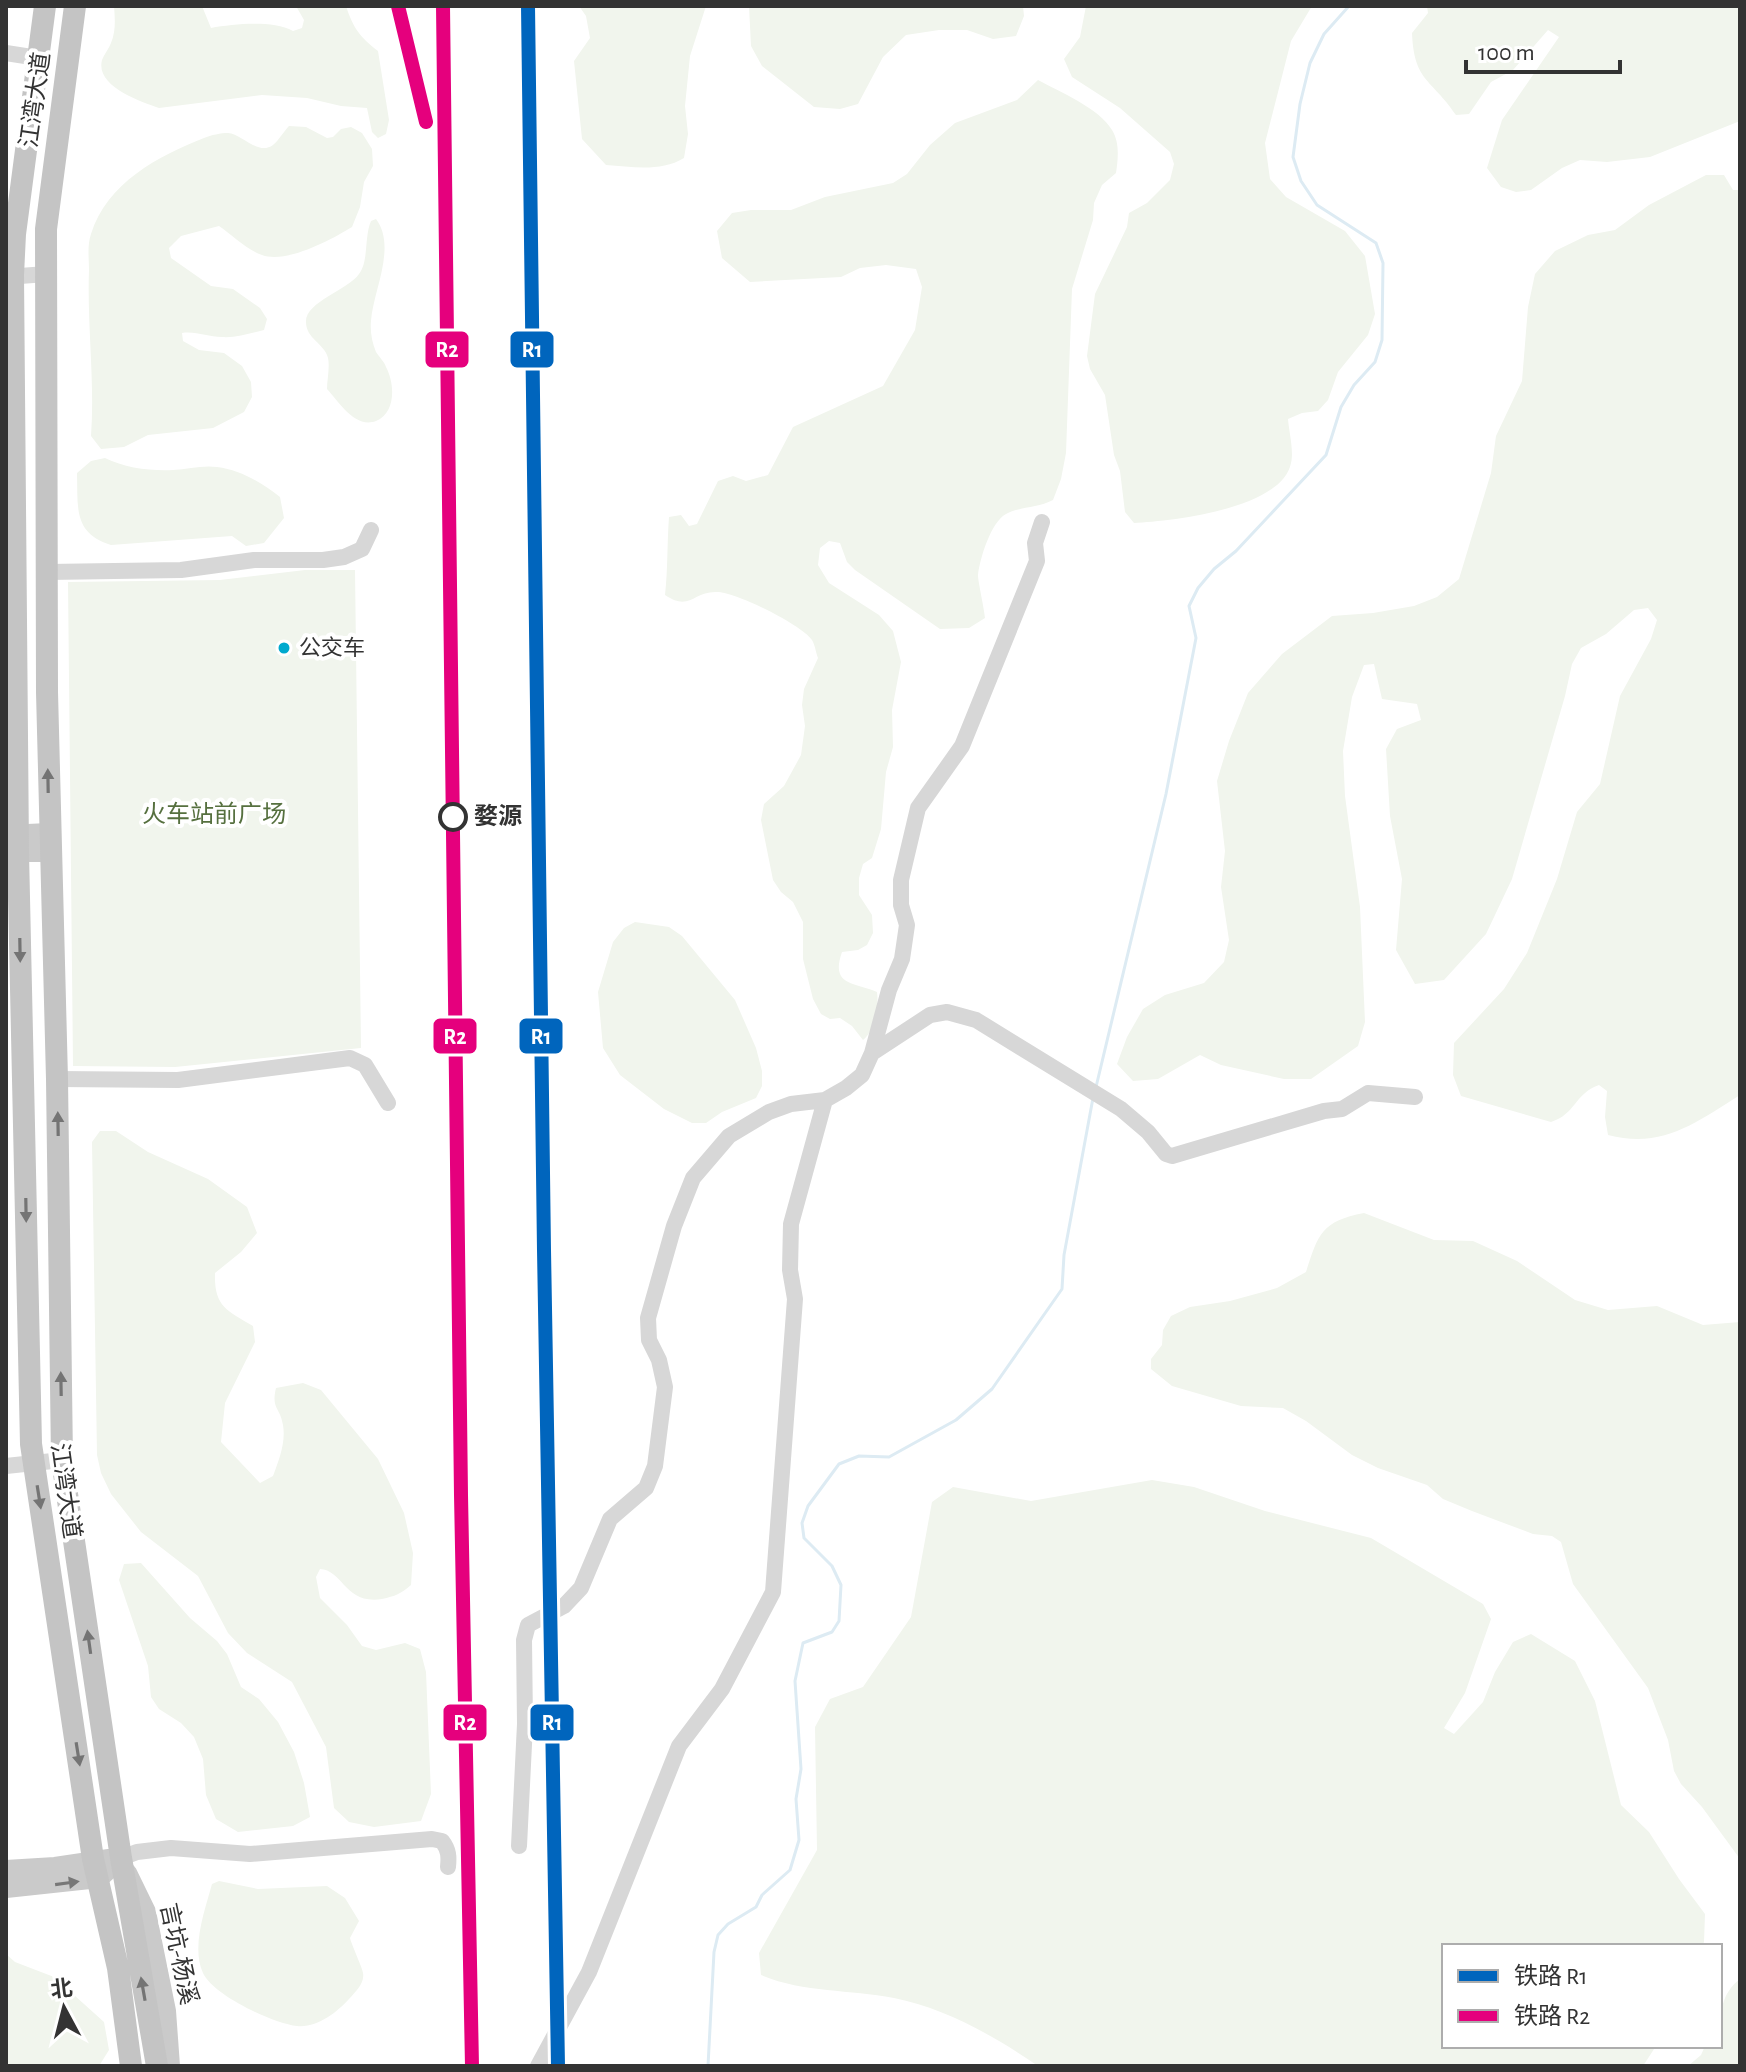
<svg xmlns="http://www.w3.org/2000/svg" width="1746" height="2072" viewBox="0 0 1746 2072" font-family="'Alegreya Sans','Noto Sans SC',sans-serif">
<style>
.green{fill:#f1f5ed}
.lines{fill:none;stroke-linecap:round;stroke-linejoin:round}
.stream{stroke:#ddebf3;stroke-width:3}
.minor{stroke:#d7d7d7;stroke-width:16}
.major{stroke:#cacaca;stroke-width:20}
.highway{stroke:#c4c4c4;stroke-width:22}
.rail-1-casing{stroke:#fff;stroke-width:20}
.rail-2-casing{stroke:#fff;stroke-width:20}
.rail-1{stroke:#0065bd;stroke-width:14}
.rail-2{stroke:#e5007d;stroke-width:14}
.oneway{fill:#747474}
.oneway2{fill:#777}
.bus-dot{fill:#00a9ce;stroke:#fff;stroke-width:3}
.stop-dot{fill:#fff;stroke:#333;stroke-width:4}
.labels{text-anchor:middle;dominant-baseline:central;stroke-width:8;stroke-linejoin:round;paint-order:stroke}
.bus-label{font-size:22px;fill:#333;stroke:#fff;text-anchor:start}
.street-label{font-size:24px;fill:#333;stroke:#fff}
.park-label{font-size:24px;fill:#56703f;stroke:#fff}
.stop-label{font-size:24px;font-weight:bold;fill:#333;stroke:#fff;text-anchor:start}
.line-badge{stroke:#fff;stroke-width:3}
.badge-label{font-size:22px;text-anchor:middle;font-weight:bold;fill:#fff}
</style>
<rect width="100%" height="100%" fill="#fff"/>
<path class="green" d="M 114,6 L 202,6 L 211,28 C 235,24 272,20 293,31 L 302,28 L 304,20 L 296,6 L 346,6 C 353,28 360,37 378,51 L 389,120 L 386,134 L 378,138 L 372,132 L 367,108 L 341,106 L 307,98 L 262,95 L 159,108 C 140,101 95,86 102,60 C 104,54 109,49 111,43 C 116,31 115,19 114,6 Z
M 579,6 L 706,6 L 690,56 L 685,106 L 688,134 L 684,158 C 661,172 633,167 606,165 L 582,139 L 574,61 L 590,38 L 586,16 Z
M 749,6 L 1023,6 L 1024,16 L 1016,36 L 993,39 L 967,30 L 939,30 L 906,35 L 883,57 L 858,104 L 840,109 L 814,107 L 762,66 L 751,46 Z
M 1086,6 L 1312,6 L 1291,41 L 1265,143 L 1270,179 L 1286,197 L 1345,231 L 1365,256 L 1375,314 L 1368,335 L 1338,372 L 1328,400 L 1318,411 L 1302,413 L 1288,419 C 1289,432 1294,451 1291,463 C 1282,509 1172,521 1134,523 L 1125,512 L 1120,471 L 1114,455 L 1105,395 L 1090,369 L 1087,356 L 1095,294 L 1127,227 L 1129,213 L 1147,203 L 1170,180 L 1174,164 L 1170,152 L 1120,108 L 1072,77 L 1064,59 L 1080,37 Z
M 1427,6 L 1740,6 L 1740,121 L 1650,157 L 1607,162 L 1580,160 L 1562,168 L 1531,190 L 1516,192 L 1501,187 L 1487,168 L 1502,120 L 1559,37 L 1548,30 L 1513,70 L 1491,82 L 1469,114 L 1456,115 C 1431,78 1414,82 1412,33 L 1428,13 Z
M 1038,80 C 1060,92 1099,108 1112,130 C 1120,143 1118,159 1116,173 L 1102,185 L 1094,203 L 1093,220 L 1072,289 L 1066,453 L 1061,479 L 1053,500 C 1038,508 1022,506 1006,514 C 991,522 980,558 978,575 C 978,582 984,607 985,618 L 969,628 L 940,629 L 855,570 L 847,562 L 840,543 L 829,541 L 820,548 L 818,565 L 829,583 L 879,615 L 893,631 L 901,662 L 892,710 L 893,747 L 886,772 L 881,829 L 872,858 L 863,864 L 859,878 L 859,895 L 872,915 L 873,933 L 867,945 L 858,950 L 842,952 C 830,986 854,982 877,992 C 879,1006 875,1031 863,1040 L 852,1026 L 840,1018 L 830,1019 L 821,1014 L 813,999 L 803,959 L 803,922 L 793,902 L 781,892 L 773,880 L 761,820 L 764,804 L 784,786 L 801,755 L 805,726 L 802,705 L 804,689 L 818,658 C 816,653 815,645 812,640 C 802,625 736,592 717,592 C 693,591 690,612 665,595 C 668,569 667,543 669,517 L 681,515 L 689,526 L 697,524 L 718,481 L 733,476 L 746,481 L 768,475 L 793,427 L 883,386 L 915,330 L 922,287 L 916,269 L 886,265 L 860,268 L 841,277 L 750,282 L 722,258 L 717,231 L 732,213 L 751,210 L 791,210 L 825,197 L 893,183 L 907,174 L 930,145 L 955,123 L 1017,100 Z
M 289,126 L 306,127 L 327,138 L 333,137 L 341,129 L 351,127 L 362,133 L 372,149 L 373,166 L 364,182 L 360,207 L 352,227 C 331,240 286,264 262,255 C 247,250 232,235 219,226 L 181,236 L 169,248 L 171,258 L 211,286 L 233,289 L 260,308 L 267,319 L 264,330 C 251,333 236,338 222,337 C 208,337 196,331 182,333 L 183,341 L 199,350 L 224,353 L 242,366 L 251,382 L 252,397 L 244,412 L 213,428 L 148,435 L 124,447 L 101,449 L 91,436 C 95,381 87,326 89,270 C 89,259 87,245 91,234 C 107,183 158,156 204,138 C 211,135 221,133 228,133 C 242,134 258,156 273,145 C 279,140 284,131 289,126 Z
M 1706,175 L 1724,175 L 1733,190 L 1740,190 L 1740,1095 C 1695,1123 1663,1149 1608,1135 L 1605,1117 L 1607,1091 L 1599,1085 C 1574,1094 1576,1114 1551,1122 L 1461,1096 L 1453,1075 L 1454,1043 L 1504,989 L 1527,953 L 1557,879 L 1577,812 L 1600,784 L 1620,696 L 1651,639 L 1657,620 L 1648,608 L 1634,610 L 1606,634 L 1581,648 L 1572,664 L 1565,696 L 1512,879 L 1486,934 L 1444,980 L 1415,984 L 1396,950 L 1402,879 L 1390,816 L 1386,749 L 1397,729 L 1421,720 L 1417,704 L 1382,699 L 1374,664 L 1364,665 L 1352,697 L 1343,751 L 1345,796 L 1360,907 L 1365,1022 L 1358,1046 L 1311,1079 L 1284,1079 L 1221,1065 L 1200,1055 L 1158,1079 L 1133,1081 L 1117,1064 L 1127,1037 L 1143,1009 L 1165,995 L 1204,983 L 1224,962 L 1229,940 L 1221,887 L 1225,851 L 1217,781 L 1229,741 L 1248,693 L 1282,654 L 1332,616 L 1373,613 L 1414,606 L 1437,597 L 1459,579 L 1491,473 L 1496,436 L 1522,381 L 1528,307 L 1535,274 L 1555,251 L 1588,235 L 1615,230 L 1649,205 Z
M 376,219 C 397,247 373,291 371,321 C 370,332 372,342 376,352 C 379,357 384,361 386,367 C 395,384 396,413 376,421 C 355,429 339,402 327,389 C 327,380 330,367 328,358 C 324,343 306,339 306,322 C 305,302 348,290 359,274 C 369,261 364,237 371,221 Z
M 105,458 C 125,468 150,471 173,470 C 188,469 203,465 217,467 C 241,470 262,483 280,497 L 284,518 L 264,543 L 246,546 L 232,536 L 111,545 C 73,533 78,508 77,473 L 91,461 Z
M 305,570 L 355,570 L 361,1048 L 175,1067 L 73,1066 L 68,582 L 220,580 Z
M 635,922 L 669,927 L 682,936 L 735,1000 L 756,1048 L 762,1071 L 762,1086 L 756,1098 L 722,1112 L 706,1123 L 692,1123 L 664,1109 L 620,1075 L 603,1048 L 598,992 L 613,942 L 624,928 Z
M 100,1131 L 116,1131 L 148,1152 L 208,1179 L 247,1207 L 257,1233 L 241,1252 L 215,1273 C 214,1306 226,1310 253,1326 L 255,1342 L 225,1403 L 221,1442 L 260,1483 L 273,1476 C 279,1460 286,1442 283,1425 C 280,1407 271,1409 276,1388 L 303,1383 L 321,1390 L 378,1459 L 404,1513 L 413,1553 L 411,1585 C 401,1594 395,1596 382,1599 C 345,1605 343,1570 320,1569 L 316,1577 L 320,1598 L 347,1625 L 362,1646 L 376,1650 L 405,1643 L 420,1649 L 426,1672 L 431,1794 L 421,1821 L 374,1827 L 349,1822 L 334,1808 L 326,1747 L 292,1682 L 247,1653 L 228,1633 L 198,1576 L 141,1532 L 111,1494 L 101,1473 L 97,1455 L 92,1142 Z
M 1364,1213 L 1434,1240 L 1473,1241 L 1517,1261 L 1575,1300 L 1608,1310 L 1657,1306 L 1703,1325 L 1740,1322 L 1740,1859 L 1702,1807 L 1681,1784 L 1674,1771 L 1668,1740 L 1648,1688 L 1573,1584 L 1561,1542 L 1552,1536 L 1533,1534 L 1472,1511 L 1443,1499 L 1427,1485 L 1378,1468 L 1352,1455 L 1306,1421 L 1283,1408 L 1241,1406 L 1172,1386 L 1151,1369 L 1151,1359 L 1162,1345 L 1163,1330 L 1171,1316 L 1190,1307 L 1230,1301 L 1277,1288 L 1306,1272 C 1318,1234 1322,1221 1364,1213 Z
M 1152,1480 L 1194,1487 L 1265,1511 L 1371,1538 L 1483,1604 L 1491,1619 L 1465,1693 L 1444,1728 L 1454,1734 L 1483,1702 L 1495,1672 L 1513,1642 L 1531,1634 L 1575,1661 L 1595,1701 L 1621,1805 L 1649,1832 L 1679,1879 L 1705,1914 L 1704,1942 L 1702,1946 L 1444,1946 L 1444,2046 L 1656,2046 L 1643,2066 L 1038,2066 C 996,2037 945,2008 894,1998 C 849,1989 804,1993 761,1975 L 759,1953 L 817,1850 L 815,1727 L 830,1699 L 863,1687 L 911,1617 L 932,1502 L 953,1487 L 1031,1501 Z
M 141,1563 L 190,1618 L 217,1641 L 227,1654 L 241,1687 L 259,1699 L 278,1722 L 294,1752 L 304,1783 L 310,1817 L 293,1826 L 238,1832 L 216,1819 L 206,1795 L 203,1759 L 194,1737 L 181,1723 L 159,1709 L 151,1697 L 148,1666 L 119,1580 L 124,1564 Z
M 219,1881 L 258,1889 L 327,1886 L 345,1898 L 359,1921 L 350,1938 C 352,1946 363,1969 363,1973 C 365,1983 355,1992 349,1999 C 336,2013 317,2028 297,2026 C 272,2023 213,1995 203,1973 C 191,1947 205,1910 212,1884 Z
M 6,1954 L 15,1962 L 54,1977 L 104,2022 L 109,2050 L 99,2066 L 6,2066 Z
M 1740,1979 L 1740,2066 L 1688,2066 L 1701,2055 L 1705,2046 L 1720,2046 C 1720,2020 1718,1996 1740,1979 Z"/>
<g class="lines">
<path class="stream" d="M 1096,1087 L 1166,794 L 1196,638 L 1189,606 L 1198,588 L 1214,569 L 1236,551 L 1326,455 L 1341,407 L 1354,385 L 1375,362 L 1382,340 L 1383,263 L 1376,243 L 1317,205 L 1301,181 L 1293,157 L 1300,104 L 1310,63 L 1324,34 L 1349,6
M 708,2066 L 714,1952 L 718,1935 L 728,1924 L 756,1907 L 762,1895 L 790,1870 L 799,1840 L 796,1799 L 801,1769 L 795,1681 L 803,1643 L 832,1632 L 839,1621 L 841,1585 L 832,1566 L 804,1538 L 802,1523 L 808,1506 L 839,1464 L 859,1456 L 889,1457 L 956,1420 L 992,1389 L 1062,1289 L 1064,1255 L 1093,1098"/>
<path class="minor" d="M 6,53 L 38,58
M 6,277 L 47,274
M 48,572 L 181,570 L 254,560 L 323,560 L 344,557 L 362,549 L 371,530
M 872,1053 L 889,990 L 902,959 L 907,925 L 901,905 L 901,880 L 918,808 L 962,746 L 1037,561 L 1035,543 L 1042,522
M 57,1079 L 178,1080 L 350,1058 L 365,1065 L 388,1103
M 6,1466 L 62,1460
M 519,1846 L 525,1724 L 524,1640 L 528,1625 L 564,1606 L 581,1588 L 610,1519 L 646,1488 L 655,1466 L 665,1387 L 659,1360 L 649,1340 L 648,1318 L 674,1226 L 693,1178 L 729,1136 L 769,1112 L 791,1104 L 825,1100 L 846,1088 L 862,1075 L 872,1053 L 930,1015 L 947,1012 L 976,1020 L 1121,1109 L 1148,1132 L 1166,1154 L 1172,1156 L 1324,1111 L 1342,1109 L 1368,1093 L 1415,1097
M 121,1858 L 137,1852 L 171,1848 L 250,1854 L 432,1839 L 442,1841 C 449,1850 449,1857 448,1867
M 538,2066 L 589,1972 L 679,1746 L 722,1689 L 773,1592 L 795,1299 L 790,1270 L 791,1224 L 825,1100"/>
<path class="major" d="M 6,835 L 49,833
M 6,852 L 50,852
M 6,1870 L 55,1867 L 109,1859
M 127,1873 L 146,1912 L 166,2011 L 170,2066
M 6,1888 L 99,1878 L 121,1858"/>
<path class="highway" d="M 45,6 L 15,234 L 13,275 L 18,852 L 31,1444 L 93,1859 L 118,1968 L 131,2066
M 75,6 L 46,229 L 47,692 L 57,1079 L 62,1460 L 121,1858 L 157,2066"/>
<defs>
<path id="rail-1" d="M 528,6 L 544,1250 L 558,2066"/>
<path id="rail-2" d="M 398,6 L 426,122
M 443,6 L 461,1495 L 472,2066"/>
</defs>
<use href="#rail-1" class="rail-1-casing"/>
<use href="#rail-2" class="rail-2-casing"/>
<use href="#rail-1" class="rail-1"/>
<use href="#rail-2" class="rail-2"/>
</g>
<defs><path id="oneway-solid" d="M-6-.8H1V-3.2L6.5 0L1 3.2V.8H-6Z" transform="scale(2)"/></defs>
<g class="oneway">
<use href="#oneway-solid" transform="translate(48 781) rotate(-91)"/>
<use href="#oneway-solid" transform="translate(20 950) rotate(89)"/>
<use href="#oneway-solid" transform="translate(58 1124) rotate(-91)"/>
<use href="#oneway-solid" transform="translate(26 1210) rotate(89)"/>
<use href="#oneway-solid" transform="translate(61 1384) rotate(-91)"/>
<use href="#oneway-solid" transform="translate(39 1497) rotate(81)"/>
<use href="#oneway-solid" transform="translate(89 1642) rotate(-98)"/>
<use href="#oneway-solid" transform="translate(78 1754) rotate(81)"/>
<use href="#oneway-solid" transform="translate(143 1989) rotate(-100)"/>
</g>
<use class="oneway2" href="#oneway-solid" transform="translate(67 1883) rotate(-8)"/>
<circle class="bus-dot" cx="284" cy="648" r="7"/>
<circle class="stop-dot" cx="453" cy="817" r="13"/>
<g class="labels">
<g class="bus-label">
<text x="299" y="648">公交车</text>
</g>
<g class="street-label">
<text transform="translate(36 100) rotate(-82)">江湾大道</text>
<text transform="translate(65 1491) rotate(82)">江湾大道</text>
<text transform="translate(178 1954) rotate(78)">言坑-杨溪</text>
</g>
<g class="park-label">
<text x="214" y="815">火车站前广场</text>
</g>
<g class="stop-label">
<text x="474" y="817">婺源</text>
</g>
</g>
<g class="line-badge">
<rect x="509" y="330" width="46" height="39" rx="8" fill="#0065bd"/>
<rect x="424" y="330" width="46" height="39" rx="8" fill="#e5007d"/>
<rect x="518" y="1017" width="46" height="38" rx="8" fill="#0065bd"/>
<rect x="432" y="1017" width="46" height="38" rx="8" fill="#e5007d"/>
<rect x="529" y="1703" width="46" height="39" rx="8" fill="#0065bd"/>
<rect x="442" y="1703" width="46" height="39" rx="8" fill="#e5007d"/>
</g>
<g class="badge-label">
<text x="532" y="357">R1</text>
<text x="447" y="357">R2</text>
<text x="541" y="1044">R1</text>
<text x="455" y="1044">R2</text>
<text x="552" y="1730">R1</text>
<text x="465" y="1730">R2</text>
</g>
<rect width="1746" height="2072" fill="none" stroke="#333333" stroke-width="16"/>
<rect x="1442" y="1944" width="280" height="104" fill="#ffffff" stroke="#adadad" stroke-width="2"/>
<rect x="1458" y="1970" width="40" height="12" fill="#0065bd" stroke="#adadad" stroke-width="2"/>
<text x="1514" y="1984" font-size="24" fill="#333333">铁路 R1</text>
<rect x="1458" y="2010" width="40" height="12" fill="#e5007d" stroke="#adadad" stroke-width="2"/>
<text x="1514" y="2024" font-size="24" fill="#333333">铁路 R2</text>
<g transform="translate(64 2008) rotate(353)" stroke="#ffffff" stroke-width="6" paint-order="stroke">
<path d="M0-6L14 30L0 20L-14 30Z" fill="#333333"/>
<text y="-12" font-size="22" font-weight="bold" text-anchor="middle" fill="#333333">北</text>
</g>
<path d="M1466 60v12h154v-12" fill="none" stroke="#333333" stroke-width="4"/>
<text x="1478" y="60" font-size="24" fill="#333333" stroke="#ffffff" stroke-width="6" paint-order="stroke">100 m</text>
</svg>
